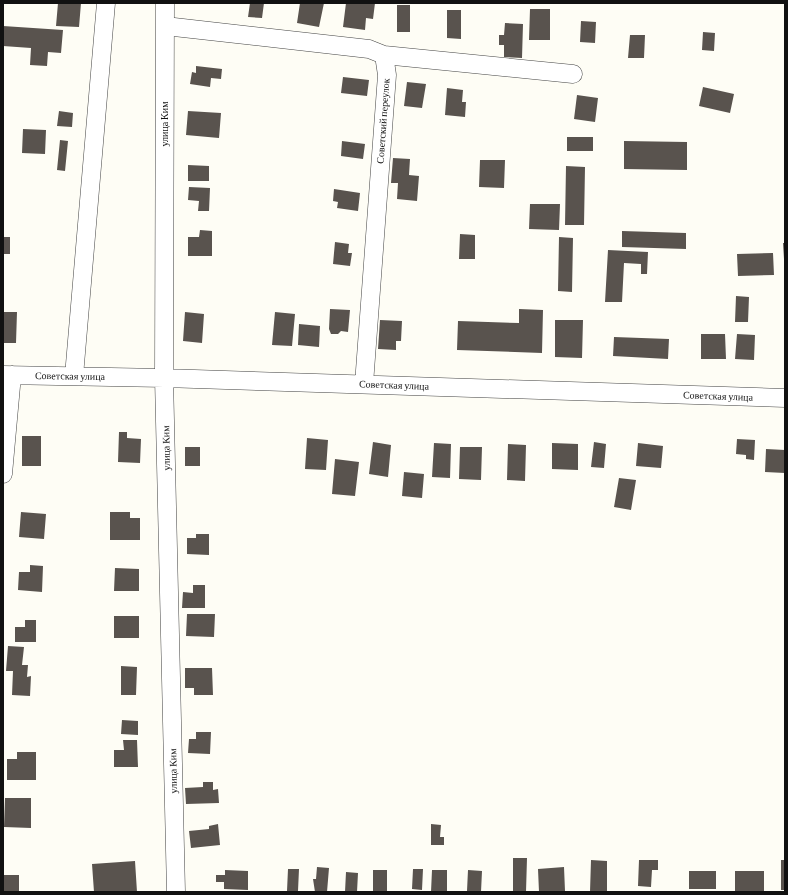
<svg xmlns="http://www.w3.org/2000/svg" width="788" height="895" viewBox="0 0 788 895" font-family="'Crimson Pro',serif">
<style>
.building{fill:#59534e}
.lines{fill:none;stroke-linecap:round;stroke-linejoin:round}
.minor-casing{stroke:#444;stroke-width:19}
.minor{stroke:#fff;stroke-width:18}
.labels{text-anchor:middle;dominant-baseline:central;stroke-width:4;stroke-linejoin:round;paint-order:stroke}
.street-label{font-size:10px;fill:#111;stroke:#fff}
</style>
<rect width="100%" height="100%" fill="#fefdf5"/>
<path class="building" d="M 58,3 L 81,3 L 79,27 L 56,26 Z
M 250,3 L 264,3 L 262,18 L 248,17 Z
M 300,3 L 324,3 L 319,27 L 297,23 Z
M 346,3 L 375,3 L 373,19 L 366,18 L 365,30 L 343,27 Z
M 397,5 L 410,5 L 410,32 L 397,32 Z
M 530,9 L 550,9 L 550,40 L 529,40 Z
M 447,10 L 461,10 L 461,39 L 447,38 Z
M 581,21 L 596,22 L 595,43 L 580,42 Z
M 505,23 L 523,24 L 522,58 L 504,57 L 504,45 L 499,45 L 499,35 L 504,35 Z
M 3,26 L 63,30 L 61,53 L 48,52 L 47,66 L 30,65 L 31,48 L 3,46 Z
M 703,32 L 715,33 L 714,51 L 702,50 Z
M 630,35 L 645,35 L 644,58 L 628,58 Z
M 196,66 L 222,69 L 221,79 L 211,78 L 210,87 L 190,84 L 192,72 L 196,73 Z
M 343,77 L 369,80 L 367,96 L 341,93 Z
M 407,82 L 426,84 L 422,108 L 404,106 Z
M 703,87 L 734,94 L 730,113 L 699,106 Z
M 447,88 L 463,90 L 462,102 L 466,102 L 465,117 L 445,115 Z
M 577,95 L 598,98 L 595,122 L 574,119 Z
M 59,111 L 73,113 L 72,127 L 57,126 Z
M 188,111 L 221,113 L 219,138 L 186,135 Z
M 23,129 L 46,130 L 45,154 L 22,153 Z
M 567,137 L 593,137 L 593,151 L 567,151 Z
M 60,140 L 68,141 L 65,171 L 57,170 Z
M 342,141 L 365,144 L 363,159 L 341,156 Z
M 624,141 L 687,142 L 687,170 L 624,169 Z
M 393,158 L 410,159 L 409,175 L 419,176 L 417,201 L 397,199 L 398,183 L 391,183 Z
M 480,160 L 505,160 L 504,188 L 479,187 Z
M 188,165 L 209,166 L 209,181 L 188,181 Z
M 566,166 L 585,167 L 584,225 L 565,225 Z
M 189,187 L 210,188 L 209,211 L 198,211 L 199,201 L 188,200 Z
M 334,189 L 360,193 L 358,211 L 337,208 L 338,202 L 333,201 Z
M 530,204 L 560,204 L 559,230 L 529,229 Z
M 200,230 L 212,231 L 212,256 L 188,256 L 188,237 L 199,237 Z
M 622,231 L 686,233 L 686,249 L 622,247 Z
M 460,234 L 475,235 L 475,259 L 459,259 Z
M 3,237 L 10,237 L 10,254 L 3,254 Z
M 559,237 L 573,238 L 572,292 L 558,291 Z
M 335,242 L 349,244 L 348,253 L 352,253 L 350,266 L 333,264 Z
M 783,243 L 785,243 L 785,259 L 784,259 Z
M 608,250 L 648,252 L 647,274 L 641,274 L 641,264 L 624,263 L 622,302 L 605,302 Z
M 773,253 L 774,275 L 738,276 L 737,254 Z
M 736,296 L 749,297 L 748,322 L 735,322 Z
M 330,309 L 350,310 L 348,332 L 341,331 L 338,334 L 331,334 L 329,329 Z
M 519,309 L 543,310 L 542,353 L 457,350 L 458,321 L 519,323 Z
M 3,312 L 17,312 L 16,343 L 3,343 Z
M 185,312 L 204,314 L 202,343 L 183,341 Z
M 275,312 L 295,314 L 292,346 L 272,345 Z
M 380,320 L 402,321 L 401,341 L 396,341 L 396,350 L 378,349 Z
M 555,320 L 583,320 L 582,358 L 555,357 Z
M 299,324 L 320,326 L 319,347 L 298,345 Z
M 701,334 L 725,334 L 726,359 L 701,359 Z
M 737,334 L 755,335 L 754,360 L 735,359 Z
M 614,337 L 669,339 L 668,359 L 613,356 Z
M 119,432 L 127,432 L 127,438 L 141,439 L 140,463 L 118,462 Z
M 22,436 L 41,436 L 41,466 L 22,466 Z
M 307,438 L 328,440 L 326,470 L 305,469 Z
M 737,439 L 755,440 L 754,460 L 746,459 L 746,455 L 736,454 Z
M 373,442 L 391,445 L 388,477 L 369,474 Z
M 594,442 L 606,444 L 604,468 L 591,467 Z
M 434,443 L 451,444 L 450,478 L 432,477 Z
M 552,443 L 578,444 L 578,470 L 552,469 Z
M 638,443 L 663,446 L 661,468 L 636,466 Z
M 508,444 L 526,445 L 525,481 L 507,480 Z
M 185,447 L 200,447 L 200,466 L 185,466 Z
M 460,447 L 482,447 L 481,480 L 459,479 Z
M 766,449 L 785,450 L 785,473 L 765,472 Z
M 335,459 L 359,462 L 355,496 L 332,494 Z
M 404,472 L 424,474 L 422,498 L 402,496 Z
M 619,478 L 636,480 L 631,510 L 614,507 Z
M 21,512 L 46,514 L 44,539 L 19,537 Z
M 110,512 L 130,512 L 130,518 L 140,518 L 140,540 L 110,540 Z
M 196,534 L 209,534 L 209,555 L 187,554 L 187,538 L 196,538 Z
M 30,565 L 43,566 L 42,592 L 18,590 L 19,572 L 30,572 Z
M 115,568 L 139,569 L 139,591 L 114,591 Z
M 193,585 L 205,585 L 205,608 L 182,608 L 183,592 L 193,593 Z
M 187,614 L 215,614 L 214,637 L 186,636 Z
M 114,616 L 139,616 L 139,638 L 114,638 Z
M 25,620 L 36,620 L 36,642 L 15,642 L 15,627 L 25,627 Z
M 8,646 L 24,647 L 22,665 L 28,665 L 27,677 L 31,676 L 30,696 L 12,695 L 13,671 L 6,671 Z
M 121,666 L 137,667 L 136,695 L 121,695 Z
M 185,668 L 212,668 L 213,695 L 194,695 L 194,688 L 185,688 Z
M 122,720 L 138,721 L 138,735 L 121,734 Z
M 196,732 L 211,732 L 210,754 L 188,753 L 189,739 L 196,739 Z
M 123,740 L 137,740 L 138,767 L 114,767 L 114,750 L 124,750 Z
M 17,752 L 36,752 L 36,780 L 7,780 L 7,759 L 17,759 Z
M 203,782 L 213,782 L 213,790 L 218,789 L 219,803 L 186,804 L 185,788 L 203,787 Z
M 5,798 L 31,798 L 31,828 L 4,827 Z
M 218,824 L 220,845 L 191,848 L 189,831 L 209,829 L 209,826 Z
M 431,824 L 441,825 L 440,837 L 444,837 L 444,845 L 431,845 Z
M 513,858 L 527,858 L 526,892 L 513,892 Z
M 591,860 L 607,861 L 607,892 L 590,892 Z
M 639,860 L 658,860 L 658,870 L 652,870 L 651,887 L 638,886 Z
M 781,860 L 785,860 L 785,890 L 781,890 Z
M 135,861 L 137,892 L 94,892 L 92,864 Z
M 317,867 L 329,868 L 327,892 L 315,892 L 313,879 L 316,879 Z
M 564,867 L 565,891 L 539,892 L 538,869 Z
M 288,869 L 299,869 L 298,891 L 287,891 Z
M 413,869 L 423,869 L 422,890 L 412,889 Z
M 225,870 L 248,871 L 248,890 L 224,889 L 224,882 L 216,882 L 216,875 L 225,875 Z
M 373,870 L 387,870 L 387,892 L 373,892 Z
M 432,870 L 447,870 L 447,892 L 431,892 Z
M 468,870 L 482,871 L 481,892 L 467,891 Z
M 689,871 L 716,871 L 716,889 L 689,889 Z
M 735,871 L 764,871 L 764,892 L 735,892 Z
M 346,872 L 358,873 L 357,892 L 345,892 Z
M 3,875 L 19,875 L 19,892 L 3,892 Z"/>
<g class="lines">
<defs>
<path id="minor" d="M 165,3 L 164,378 L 176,892
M 165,26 L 369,49 L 384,55 L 387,75 L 364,384
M 384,55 L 573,74
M 3,375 L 164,378 L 785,398
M 74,376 L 106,3
M 3,474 L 12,375"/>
</defs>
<use href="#minor" class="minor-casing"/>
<use href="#minor" class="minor"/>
</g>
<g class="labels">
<g class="street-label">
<text transform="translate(383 121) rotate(-86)">Советский переулок</text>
<text transform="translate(164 124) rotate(-90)">улица Ким</text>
<text transform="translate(70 376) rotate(1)">Советская улица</text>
<text transform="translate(394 385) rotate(2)">Советская улица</text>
<text transform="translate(718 396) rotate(2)">Советская улица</text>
<text transform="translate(166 448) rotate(-91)">улица Ким</text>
<text transform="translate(173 771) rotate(-91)">улица Ким</text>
</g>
</g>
<rect width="788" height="895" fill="none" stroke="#111111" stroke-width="8"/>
</svg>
